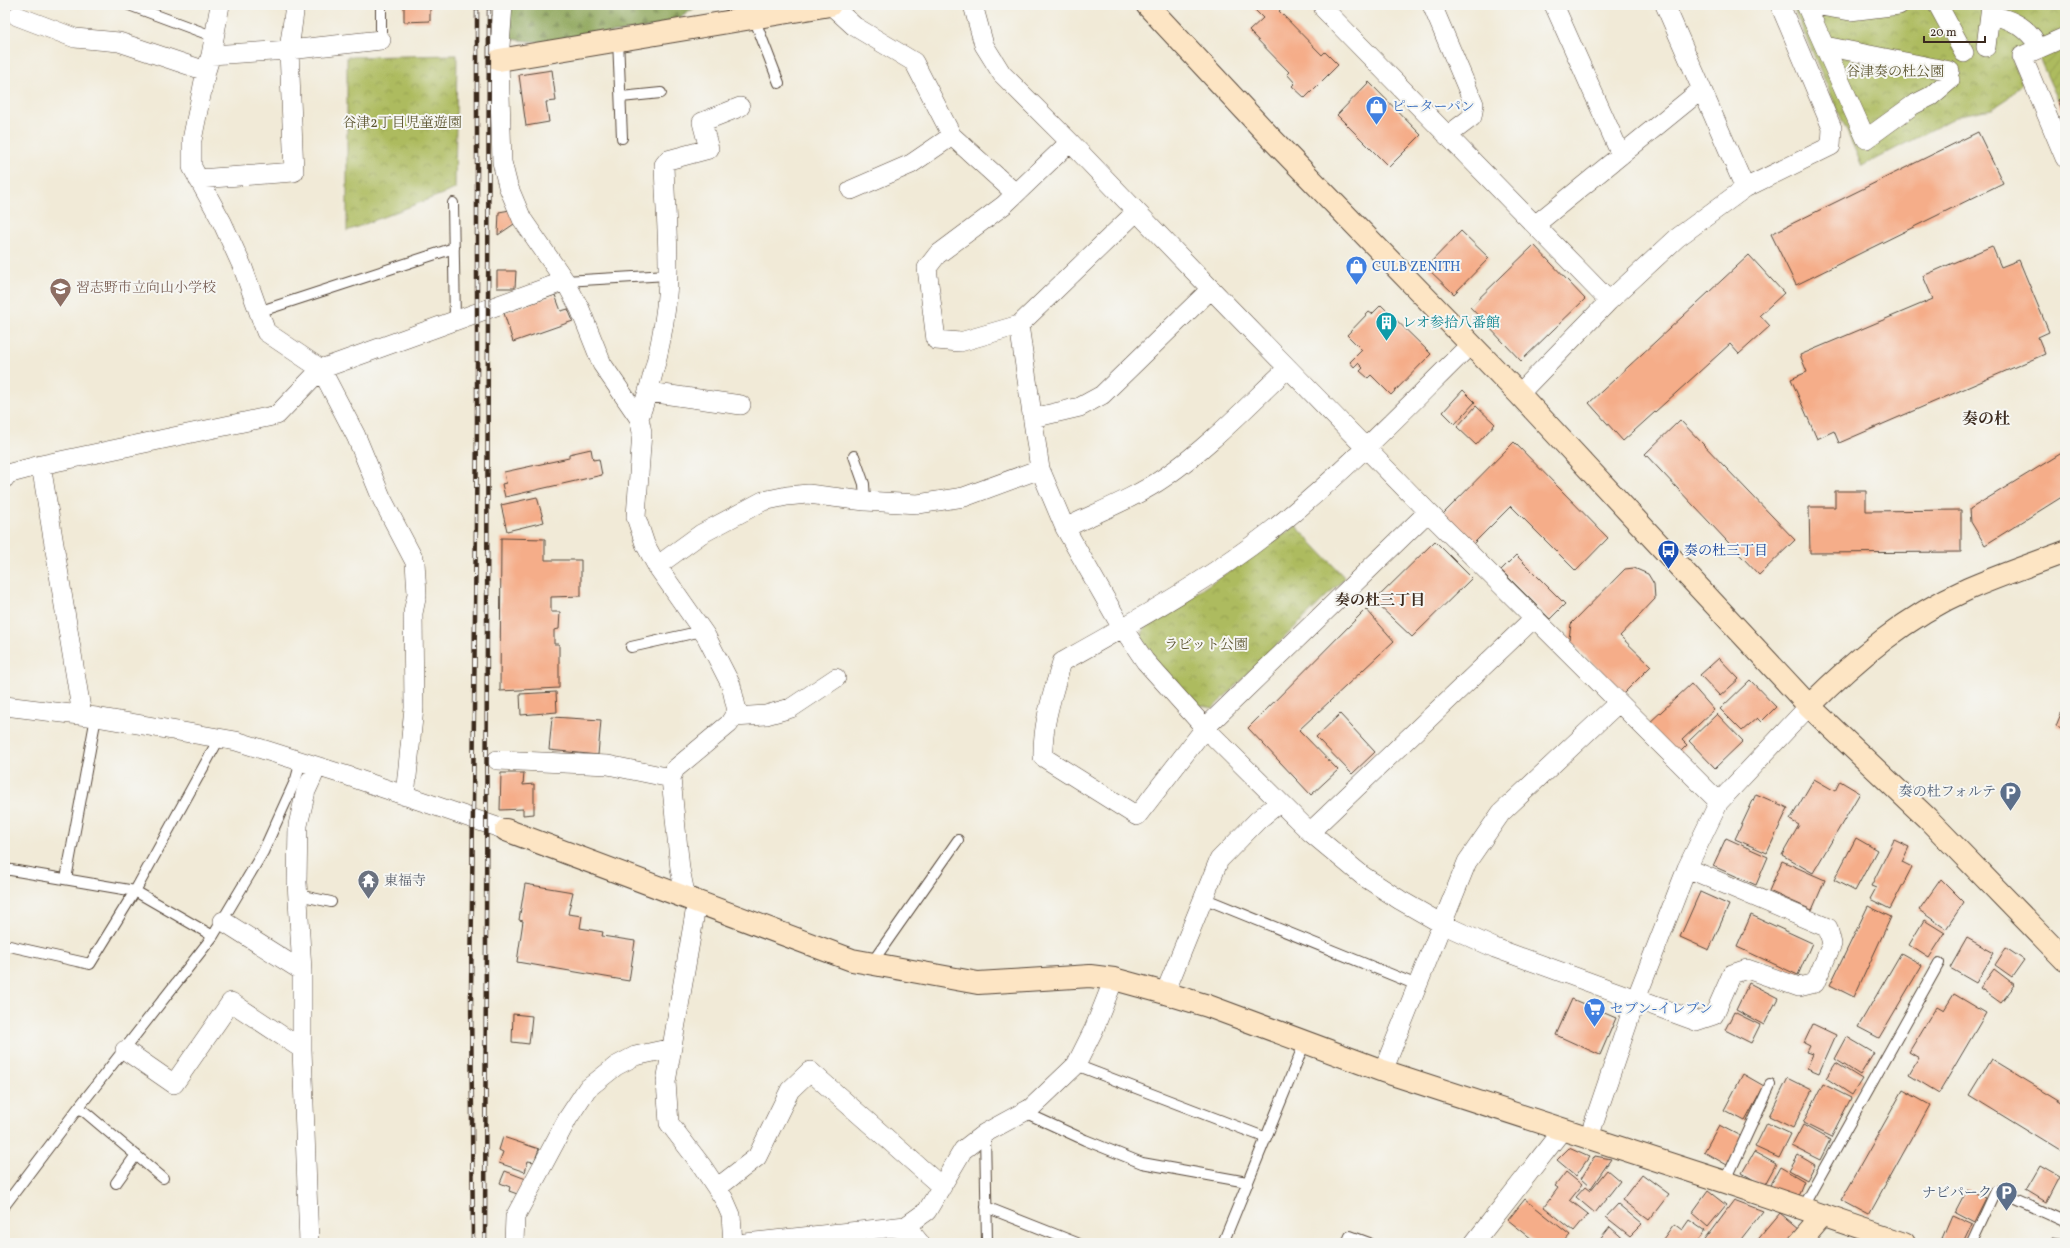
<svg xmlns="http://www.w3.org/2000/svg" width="2070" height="1248" viewBox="0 0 2070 1248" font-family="Vollkorn,'Noto Serif JP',serif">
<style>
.forest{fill:url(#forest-firs);stroke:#62663a}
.park{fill:url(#park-crowns);stroke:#74723e}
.garden{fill:url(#garden-furrows);stroke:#74723e}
.building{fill:#f5ad89}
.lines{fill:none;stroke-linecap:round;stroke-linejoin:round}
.lane-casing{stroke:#56473a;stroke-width:12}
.street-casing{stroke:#56473a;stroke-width:20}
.secondary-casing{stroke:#56473a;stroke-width:24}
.lane{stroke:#fff;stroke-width:10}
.street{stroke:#fff;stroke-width:19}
.secondary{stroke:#fde5c4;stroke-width:22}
.rail-casing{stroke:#3b2a1e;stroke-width:4.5}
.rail{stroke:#f6f6f2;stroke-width:3;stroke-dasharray:9;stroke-linecap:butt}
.labels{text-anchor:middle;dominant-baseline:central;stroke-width:4;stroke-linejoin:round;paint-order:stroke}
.park-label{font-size:14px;fill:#5d5631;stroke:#f6f6f2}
.shop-label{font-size:14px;fill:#366cbe;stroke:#f6f6f2;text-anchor:start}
.education-label{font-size:14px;fill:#785e54;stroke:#f6f6f2;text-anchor:start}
.culture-label{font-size:14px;fill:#0d838f;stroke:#f6f6f2;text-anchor:start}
.transit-label{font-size:14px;fill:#164399;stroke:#f6f6f2;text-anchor:start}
.service-label{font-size:14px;fill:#4e5e75;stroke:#f6f6f2;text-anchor:end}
.worship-label{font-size:14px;fill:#5b616d;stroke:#f6f6f2;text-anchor:start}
.neighbourhood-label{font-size:15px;font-weight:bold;fill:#3b2a1e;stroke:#f6f6f2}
.quarter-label{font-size:16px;font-weight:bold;fill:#3b2a1e;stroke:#f6f6f2}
</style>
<defs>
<pattern id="forest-firs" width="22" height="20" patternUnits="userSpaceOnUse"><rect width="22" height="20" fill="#8aa355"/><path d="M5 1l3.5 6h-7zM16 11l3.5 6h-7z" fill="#728546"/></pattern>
<pattern id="park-crowns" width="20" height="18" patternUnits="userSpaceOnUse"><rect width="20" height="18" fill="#adbb5e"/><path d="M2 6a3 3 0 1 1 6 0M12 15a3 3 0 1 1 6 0" fill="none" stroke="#8e984d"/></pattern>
<pattern id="garden-furrows" width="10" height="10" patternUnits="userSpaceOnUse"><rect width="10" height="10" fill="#adbb5e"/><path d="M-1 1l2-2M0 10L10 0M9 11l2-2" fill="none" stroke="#8e984d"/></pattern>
</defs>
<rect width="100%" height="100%" fill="#f6f6f2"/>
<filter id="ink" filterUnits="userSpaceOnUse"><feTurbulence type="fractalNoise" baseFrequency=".025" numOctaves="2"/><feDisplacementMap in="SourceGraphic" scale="8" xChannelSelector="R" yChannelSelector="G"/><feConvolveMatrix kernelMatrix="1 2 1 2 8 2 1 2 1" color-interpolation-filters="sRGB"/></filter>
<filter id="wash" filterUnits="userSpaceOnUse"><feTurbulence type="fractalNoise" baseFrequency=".012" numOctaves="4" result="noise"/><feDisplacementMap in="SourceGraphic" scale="16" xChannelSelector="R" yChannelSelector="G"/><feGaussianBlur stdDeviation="0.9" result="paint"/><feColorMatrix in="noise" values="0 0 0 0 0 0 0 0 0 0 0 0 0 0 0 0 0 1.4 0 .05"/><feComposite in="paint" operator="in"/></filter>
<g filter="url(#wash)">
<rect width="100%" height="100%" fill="#f1ead7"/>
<path class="forest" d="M 509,5 L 699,5 L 671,24 L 546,43 L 510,39 Z"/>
<path class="park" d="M 1792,5 L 2065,5 L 2065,31 L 2011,56 L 2022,84 L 2010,97 L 1992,109 L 1960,115 L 1862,166 Z
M 457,55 L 455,189 L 347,231 L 347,57 Z
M 1296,526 L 1345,578 L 1213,708 L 1194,705 L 1139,645 L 1144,628 Z"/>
<path class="garden" d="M 2065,47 L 2065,96 L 2058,100 L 2039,58 Z"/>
<g id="blocks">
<path class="building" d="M 404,5 L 430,5 L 430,21 L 404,22 Z
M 1250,5 L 1285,5 L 1279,11 L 1322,55 L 1325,52 L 1338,65 L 1305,98 L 1292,86 L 1295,83 L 1287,74 L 1289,72 L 1249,31 L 1263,18 Z
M 552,70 L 556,101 L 546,102 L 549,122 L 526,126 L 519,75 Z
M 1369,82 L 1421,135 L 1389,167 L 1337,115 Z
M 2065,96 L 2065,117 L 2058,100 Z
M 1978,132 L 2003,183 L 1796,285 L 1771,234 Z
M 510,210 L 517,222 L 498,235 L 499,212 Z
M 1461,231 L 1489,258 L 1454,294 L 1426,267 Z
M 1534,245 L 1585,299 L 1521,361 L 1470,307 Z
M 1992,246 L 2001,267 L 2019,260 L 2049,332 L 2038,337 L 2045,354 L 1839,443 L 1834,431 L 1817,439 L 1791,379 L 1807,372 L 1800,355 L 1933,299 L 1923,276 Z
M 1749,255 L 1784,293 L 1760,315 L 1770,326 L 1739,354 L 1730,344 L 1623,441 L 1589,403 Z
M 497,271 L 516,271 L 515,288 L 497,288 Z
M 555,295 L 561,311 L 568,309 L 573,321 L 513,342 L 504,313 Z
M 1381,305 L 1431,354 L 1391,395 L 1371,375 L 1368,378 L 1360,371 L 1363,368 L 1358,363 L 1354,367 L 1350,362 L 1362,350 L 1347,335 L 1369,312 L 1372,314 Z
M 1463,390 L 1475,402 L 1455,424 L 1443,412 Z
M 1476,406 L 1495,424 L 1476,445 L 1457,427 Z
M 1680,420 L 1795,540 L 1759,575 L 1645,454 Z
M 1514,442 L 1608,538 L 1576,571 L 1511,506 L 1473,544 L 1443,514 Z
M 591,449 L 593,460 L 599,459 L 602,475 L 505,497 L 502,484 L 506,483 L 504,472 L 569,458 L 569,454 Z
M 2065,451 L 2065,495 L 1985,545 L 1971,522 L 1970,509 Z
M 1835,491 L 1866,491 L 1866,511 L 1961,510 L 1961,552 L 1810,553 L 1809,507 L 1835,507 Z
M 537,497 L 544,522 L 507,531 L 501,505 Z
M 501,538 L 545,539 L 545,560 L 581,560 L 581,596 L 551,597 L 551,612 L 560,612 L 559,629 L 554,630 L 554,644 L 559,644 L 559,688 L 500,691 Z
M 1435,541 L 1472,578 L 1412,637 L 1374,601 Z
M 1516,555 L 1565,604 L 1550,619 L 1501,570 Z
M 1634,568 L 1648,574 L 1654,584 L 1655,599 L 1620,636 L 1651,666 L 1623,694 L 1569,639 L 1571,624 L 1625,569 Z
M 1366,609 L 1394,641 L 1299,730 L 1338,770 L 1311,795 L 1248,728 Z
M 1719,658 L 1739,679 L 1720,696 L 1700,675 Z
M 1750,680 L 1776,707 L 1761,722 L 1757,718 L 1742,731 L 1720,709 Z
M 1691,684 L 1714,710 L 1682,740 L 1687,745 L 1677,755 L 1648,724 Z
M 556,692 L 557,712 L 521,715 L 520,694 Z
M 2065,704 L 2065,729 L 2056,726 Z
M 1340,714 L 1375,752 L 1352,774 L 1316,737 Z
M 1717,714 L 1743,741 L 1715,768 L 1689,741 Z
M 552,717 L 601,720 L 598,755 L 549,750 Z
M 501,773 L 524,773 L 523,785 L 534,784 L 534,814 L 523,815 L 523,809 L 500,810 Z
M 1814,779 L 1835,791 L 1840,781 L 1860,793 L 1813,873 L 1782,855 L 1799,825 L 1790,820 Z
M 1756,794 L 1788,808 L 1767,853 L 1735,839 Z
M 1726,838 L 1768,857 L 1756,885 L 1713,866 Z
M 1856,838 L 1877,850 L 1855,891 L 1834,880 Z
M 1894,840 L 1909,847 L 1902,862 L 1912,867 L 1890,909 L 1870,899 L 1876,888 L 1871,886 Z
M 1782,861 L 1825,880 L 1812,910 L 1769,891 Z
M 1941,879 L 1964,902 L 1946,929 L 1919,910 Z
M 525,884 L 573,892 L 568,914 L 582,916 L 580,928 L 603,932 L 602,936 L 635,941 L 629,981 L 517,962 L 523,921 L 519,920 Z
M 1700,892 L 1729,905 L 1709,950 L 1680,937 Z
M 1868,906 L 1891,917 L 1854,997 L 1830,985 Z
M 1751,915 L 1812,943 L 1798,975 L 1737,947 Z
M 1924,920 L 1945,933 L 1929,958 L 1909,945 Z
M 1967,938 L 1994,953 L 1976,983 L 1950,968 Z
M 2006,948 L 2024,960 L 2012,977 L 1995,965 Z
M 1901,953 L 1922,965 L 1879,1038 L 1858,1027 Z
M 1994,969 L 2015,985 L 2001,1003 L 1980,988 Z
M 1749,983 L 1778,998 L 1764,1025 L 1736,1010 Z
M 1954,994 L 1986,1013 L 1939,1093 L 1909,1075 L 1919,1058 L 1909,1052 L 1937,1006 L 1944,1010 Z
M 1572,999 L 1616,1018 L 1600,1055 L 1556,1035 Z
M 1734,1012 L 1760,1025 L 1751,1043 L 1725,1030 Z
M 513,1014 L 532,1016 L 529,1044 L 512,1042 Z
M 1813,1024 L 1836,1035 L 1819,1073 L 1807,1068 L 1813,1054 L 1807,1052 L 1810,1046 L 1804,1043 Z
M 1847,1037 L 1874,1053 L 1860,1075 L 1835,1059 Z
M 1991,1059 L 2065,1104 L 2065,1154 L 1969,1095 Z
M 1836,1063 L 1862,1079 L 1852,1095 L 1826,1078 Z
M 1743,1074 L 1764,1086 L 1745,1121 L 1724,1110 Z
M 1788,1078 L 1812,1090 L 1793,1128 L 1769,1116 Z
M 1823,1084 L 1851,1098 L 1831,1137 L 1803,1123 Z
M 1903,1090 L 1930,1105 L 1869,1215 L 1841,1200 Z
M 1767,1123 L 1791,1134 L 1779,1158 L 1755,1147 Z
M 1719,1125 L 1742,1137 L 1727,1165 L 1704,1152 Z
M 1803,1125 L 1830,1140 L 1820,1160 L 1792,1146 Z
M 503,1137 L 539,1149 L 534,1162 L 528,1161 L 525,1172 L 499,1163 L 503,1152 L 499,1150 Z
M 1569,1148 L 1589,1157 L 1576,1176 L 1557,1160 Z
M 1754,1152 L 1776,1164 L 1764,1186 L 1742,1173 Z
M 1798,1155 L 1815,1165 L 1807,1180 L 1789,1170 Z
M 1595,1156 L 1611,1159 L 1591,1188 L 1581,1179 Z
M 2040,1166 L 2059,1177 L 2046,1202 L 2026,1190 Z
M 1780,1167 L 1804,1181 L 1797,1198 L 1769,1187 Z
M 1607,1170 L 1620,1181 L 1595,1213 L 1576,1197 L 1585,1187 L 1590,1191 Z
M 505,1171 L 526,1179 L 520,1195 L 509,1191 L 510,1187 L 500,1183 Z
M 1566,1172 L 1582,1185 L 1570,1200 L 1588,1214 L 1574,1231 L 1544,1207 L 1558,1188 L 1555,1186 Z
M 1642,1174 L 1669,1194 L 1649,1220 L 1622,1200 Z
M 1967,1189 L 1986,1198 L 1974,1222 L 1955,1212 Z
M 1708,1191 L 1726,1205 L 1708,1227 L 1692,1213 Z
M 1525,1199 L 1570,1235 L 1563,1243 L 1537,1243 L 1508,1220 Z
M 1734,1200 L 1763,1211 L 1738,1243 L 1702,1243 Z
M 1618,1204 L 1642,1224 L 1630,1236 L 1606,1217 Z
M 1780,1213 L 1799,1229 L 1787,1243 L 1755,1243 Z
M 1952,1215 L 1972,1224 L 1963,1243 L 1940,1243 Z
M 1689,1220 L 1705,1231 L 1696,1243 L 1660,1243 L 1674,1224 L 1682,1230 Z
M 1610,1227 L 1627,1242 L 1627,1243 L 1601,1243 L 1599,1241 Z
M 2052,1238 L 2065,1240 L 2065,1243 L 2051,1243 Z"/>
</g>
</g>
<g filter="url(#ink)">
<use href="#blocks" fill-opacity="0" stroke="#56473a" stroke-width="1"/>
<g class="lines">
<defs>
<path id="lane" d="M 129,5 L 215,37
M 754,18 L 779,83
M 618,39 L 622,138
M 381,40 L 381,5
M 621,97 L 661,93
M 453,203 L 455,322
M 565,281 L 668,275
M 258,312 L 454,248
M 854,456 L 864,484 L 865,501
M 631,647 L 702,631
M 5,869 L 135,891 L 213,936
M 66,879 L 96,717
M 298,895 L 331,902
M 1203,898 L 1417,985
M 5,945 L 90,964 L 135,891 L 220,737
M 871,964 L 958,840
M 1076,1065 L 1264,1137
M 79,1107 L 163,1178
M 1024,1112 L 1085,1140 L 1142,1163 L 1247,1182
M 985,1133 L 987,1243
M 1725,1182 L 1770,1085
M 116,1183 L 136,1155
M 5,1205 L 79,1107 L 213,936 L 263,852 L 296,779 L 301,761
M 986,1207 L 1077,1243
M 1802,1208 L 1939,963
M 1223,1243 L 1305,1042
M 1347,1243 L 1350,1236 L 1369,1243
M 1972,1243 L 1996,1191 L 2065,1222"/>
<path id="street" d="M 220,5 L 211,55 L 206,71 L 192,140 L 192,167 L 222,222 L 243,268 L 266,332 L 321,369 L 356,436 L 382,499 L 415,562 L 417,594 L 413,613 L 414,708 L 405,796
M 503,5 L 499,60 L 502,162 L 508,186 L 522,219 L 565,281 L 580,309 L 602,364 L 639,418 L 642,432 L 636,517 L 645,544 L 657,566 L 706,636 L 731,685 L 737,711 L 729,724 L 675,769 L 671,778 L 680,869 L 686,898
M 831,5 L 854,26 L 914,62 L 952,136 L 1015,193
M 973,5 L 984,45 L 1002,74 L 1070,142 L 1211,289 L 1428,512 L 1719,802
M 1323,5 L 1324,9 L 1609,301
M 1432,5 L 1474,104 L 1472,117 L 1447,136
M 1554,5 L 1621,155
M 1665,5 L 1745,188
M 1806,5 L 1866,139 L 1913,105 L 1931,96 L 1950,80
M 1814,5 L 1850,11 L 1899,5
M 1938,5 L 1964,53
M 1991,15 C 2008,19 2022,24 2033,38
M 17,16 L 75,38 L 119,42 L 206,71
M 2065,37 L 2022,56 L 2065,158
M 1825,46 L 1950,71
M 1986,47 L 1991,5
M 211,55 L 289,50 L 381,40
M 1070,142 L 1004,205 L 937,255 L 927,268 L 936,340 L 960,342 L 1019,325 L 1136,212
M 198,179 L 294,172 L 289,50 L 295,5
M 851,190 L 911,164 L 952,136
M 1535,225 L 1701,90
M 1019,325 L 1040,469 L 1065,528 L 1118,621 L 1145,661 L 1205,728 L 1310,832 L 1363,876 L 1400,900 L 1442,924 L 1495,948 L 1696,1021 L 1714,1015 L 1732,974 L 1747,969 L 1799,987 L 1815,983 L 1832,944 L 1828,928 L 1687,868
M 649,392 L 741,405
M 1519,394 L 1609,301 L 1677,238 L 1745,188 L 1831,146 L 1832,128 L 1780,5
M 639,418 C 656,372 669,315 668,266 C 668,233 665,199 664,165 L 668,160 L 709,149 L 702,122 L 740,107
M 1033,418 L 1080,407 L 1102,395 L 1211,289
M 41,465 L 82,715
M 5,478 L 7,474 L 41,465 L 277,415 L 321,369 L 565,281
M 1428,512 L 1205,728 L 1137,816 L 1043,757 C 1042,724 1053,693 1062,662 C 1139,619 1218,575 1286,519 C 1352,465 1410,404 1470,345
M 1065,528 C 1098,512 1135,498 1165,477 C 1210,446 1248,405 1288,368
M 657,566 L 701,534 L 763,501 L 787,496 L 808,494 L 865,501 L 918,504 L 964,497 L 1040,469
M 5,706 L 96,717 L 236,741 L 348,776 L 506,830
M 734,717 L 766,715 L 791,708 L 836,678
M 497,760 L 608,765 L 671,778
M 1310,832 L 1535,617
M 697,901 L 666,1082 L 669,1123 L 702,1166 L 724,1199 L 731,1215 L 733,1243
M 223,921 L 302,971
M 1165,993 L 1219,860 L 1258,820 L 1279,803
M 125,1050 L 174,1084 L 231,1002 L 302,1049
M 1383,1071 L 1467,862 L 1501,813 L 1618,703
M 1589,1137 L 1636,999 L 1687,868 L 1719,802 L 1809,706
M 717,1188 L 757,1157 L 790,1090 L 810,1071 L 942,1187
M 906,1226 L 920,1243
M 309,1243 L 302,1049 L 302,971 L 297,882 L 298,825 L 306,791 L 317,767
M 514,1243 L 515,1217 L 568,1118 L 587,1089 L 616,1066 L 635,1056 L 672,1048
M 745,1243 L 906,1226 L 927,1211 L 963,1150 L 985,1133 L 1031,1108 L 1076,1065 L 1094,1029 L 1114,979
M 1474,1243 L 1563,1129"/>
<path id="secondary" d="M 1147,5 L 1271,138 L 1519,394 L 1809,706 L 1927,818 L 2065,960
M 499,60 L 830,5
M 1809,706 C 1856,659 1907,616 1968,589 C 2000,575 2033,564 2065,552
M 506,830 L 852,960 L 978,983 L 1090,976 L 1114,979 L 1165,993 L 1208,1006 L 1383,1071 L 1725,1182 L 1904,1243
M 1799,1243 L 1823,1215"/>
</defs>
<use href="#lane" class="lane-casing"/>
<use href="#street" class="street-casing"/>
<use href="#secondary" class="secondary-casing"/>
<use href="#lane" class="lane"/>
<use href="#street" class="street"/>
<use href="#secondary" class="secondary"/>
<defs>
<path id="rail" d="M 473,1243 L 471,993 L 477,427 L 477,5
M 485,1243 L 489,5"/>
</defs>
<use href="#rail" class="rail-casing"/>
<use href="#rail" class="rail"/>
</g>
</g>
<defs>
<symbol id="shop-pin" viewBox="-11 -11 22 30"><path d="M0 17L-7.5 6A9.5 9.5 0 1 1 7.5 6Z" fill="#3f7fe0" stroke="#f6f6f2"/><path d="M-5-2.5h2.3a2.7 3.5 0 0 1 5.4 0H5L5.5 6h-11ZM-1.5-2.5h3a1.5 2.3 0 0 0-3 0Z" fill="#fff"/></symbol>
<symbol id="school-pin" viewBox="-11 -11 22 30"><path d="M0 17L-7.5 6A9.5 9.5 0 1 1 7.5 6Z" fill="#8d6e63" stroke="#f6f6f2"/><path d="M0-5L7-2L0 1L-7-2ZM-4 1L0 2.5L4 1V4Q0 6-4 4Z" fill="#fff"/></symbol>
<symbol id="building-pin" viewBox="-11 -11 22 30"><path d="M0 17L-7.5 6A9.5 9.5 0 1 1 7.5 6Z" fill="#0f9aa8" stroke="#f6f6f2"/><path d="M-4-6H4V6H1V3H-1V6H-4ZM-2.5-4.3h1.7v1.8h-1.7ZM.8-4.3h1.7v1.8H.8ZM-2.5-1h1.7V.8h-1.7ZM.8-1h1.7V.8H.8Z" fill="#fff"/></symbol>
<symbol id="bus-pin" viewBox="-11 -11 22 30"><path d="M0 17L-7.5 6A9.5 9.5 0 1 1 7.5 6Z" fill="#1a4fb4" stroke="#f6f6f2"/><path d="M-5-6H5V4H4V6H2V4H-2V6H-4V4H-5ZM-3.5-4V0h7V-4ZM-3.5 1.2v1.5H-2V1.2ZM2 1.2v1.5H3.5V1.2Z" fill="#fff"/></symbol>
<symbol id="parking-pin" viewBox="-11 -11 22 30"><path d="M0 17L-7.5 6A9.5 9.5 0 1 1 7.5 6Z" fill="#5c6f8a" stroke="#f6f6f2"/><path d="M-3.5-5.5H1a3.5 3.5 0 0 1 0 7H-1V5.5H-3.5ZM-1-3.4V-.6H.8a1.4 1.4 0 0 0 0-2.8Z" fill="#fff"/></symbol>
<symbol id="temple-pin" viewBox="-11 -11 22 30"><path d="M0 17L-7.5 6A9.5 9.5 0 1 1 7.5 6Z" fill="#6b7280" stroke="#f6f6f2"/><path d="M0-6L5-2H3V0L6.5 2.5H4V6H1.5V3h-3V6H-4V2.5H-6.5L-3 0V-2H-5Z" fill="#fff"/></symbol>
<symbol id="supermarket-pin" viewBox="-11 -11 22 30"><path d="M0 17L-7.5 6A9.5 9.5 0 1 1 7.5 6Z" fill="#3f7fe0" stroke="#f6f6f2"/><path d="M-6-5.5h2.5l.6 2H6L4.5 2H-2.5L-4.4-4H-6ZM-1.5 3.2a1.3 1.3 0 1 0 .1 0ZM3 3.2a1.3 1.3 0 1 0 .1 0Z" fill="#fff"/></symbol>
</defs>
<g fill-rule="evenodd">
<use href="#shop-pin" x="1364" y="94" width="25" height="34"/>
<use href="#shop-pin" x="1344" y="254" width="25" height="34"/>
<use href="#school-pin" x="48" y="276" width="25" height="34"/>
<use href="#building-pin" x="1374" y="310" width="25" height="34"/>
<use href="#bus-pin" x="1656" y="538" width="25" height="34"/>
<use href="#parking-pin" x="1998" y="780" width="25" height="34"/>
<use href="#temple-pin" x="356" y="868" width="25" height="34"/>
<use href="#supermarket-pin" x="1582" y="996" width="25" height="34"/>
<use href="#parking-pin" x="1994" y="1180" width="25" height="34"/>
</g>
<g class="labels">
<g class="park-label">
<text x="1895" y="72">谷津奏の杜公園</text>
<text x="402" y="123">谷津2丁目児童遊園</text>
<text x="1206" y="645">ラビット公園</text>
</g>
<g class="shop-label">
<text x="1392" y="107">ピーターパン</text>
<text x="1372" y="267">CULB ZENITH</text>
<text x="1610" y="1009">セブン-イレブン</text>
</g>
<g class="education-label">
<text x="76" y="288">習志野市立向山小学校</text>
</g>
<g class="culture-label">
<text x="1402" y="323">レオ参拾八番館</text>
</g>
<g class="transit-label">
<text x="1684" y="551">奏の杜三丁目</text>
</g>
<g class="service-label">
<text x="1996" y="792">奏の杜フォルテ</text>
<text x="1992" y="1193">ナビパーク</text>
</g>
<g class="worship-label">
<text x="384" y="881">東福寺</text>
</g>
<g class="neighbourhood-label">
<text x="1380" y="601">奏の杜三丁目</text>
</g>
<g class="quarter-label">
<text x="1986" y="420">奏の杜</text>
</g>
</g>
<rect width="2070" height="1248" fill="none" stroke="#f6f6f2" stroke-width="20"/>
<path d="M1924 36v6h61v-6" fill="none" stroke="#3b2a1e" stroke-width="2"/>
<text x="1930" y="36" font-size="12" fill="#3b2a1e" stroke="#f6f6f2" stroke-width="3" paint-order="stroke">20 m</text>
</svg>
